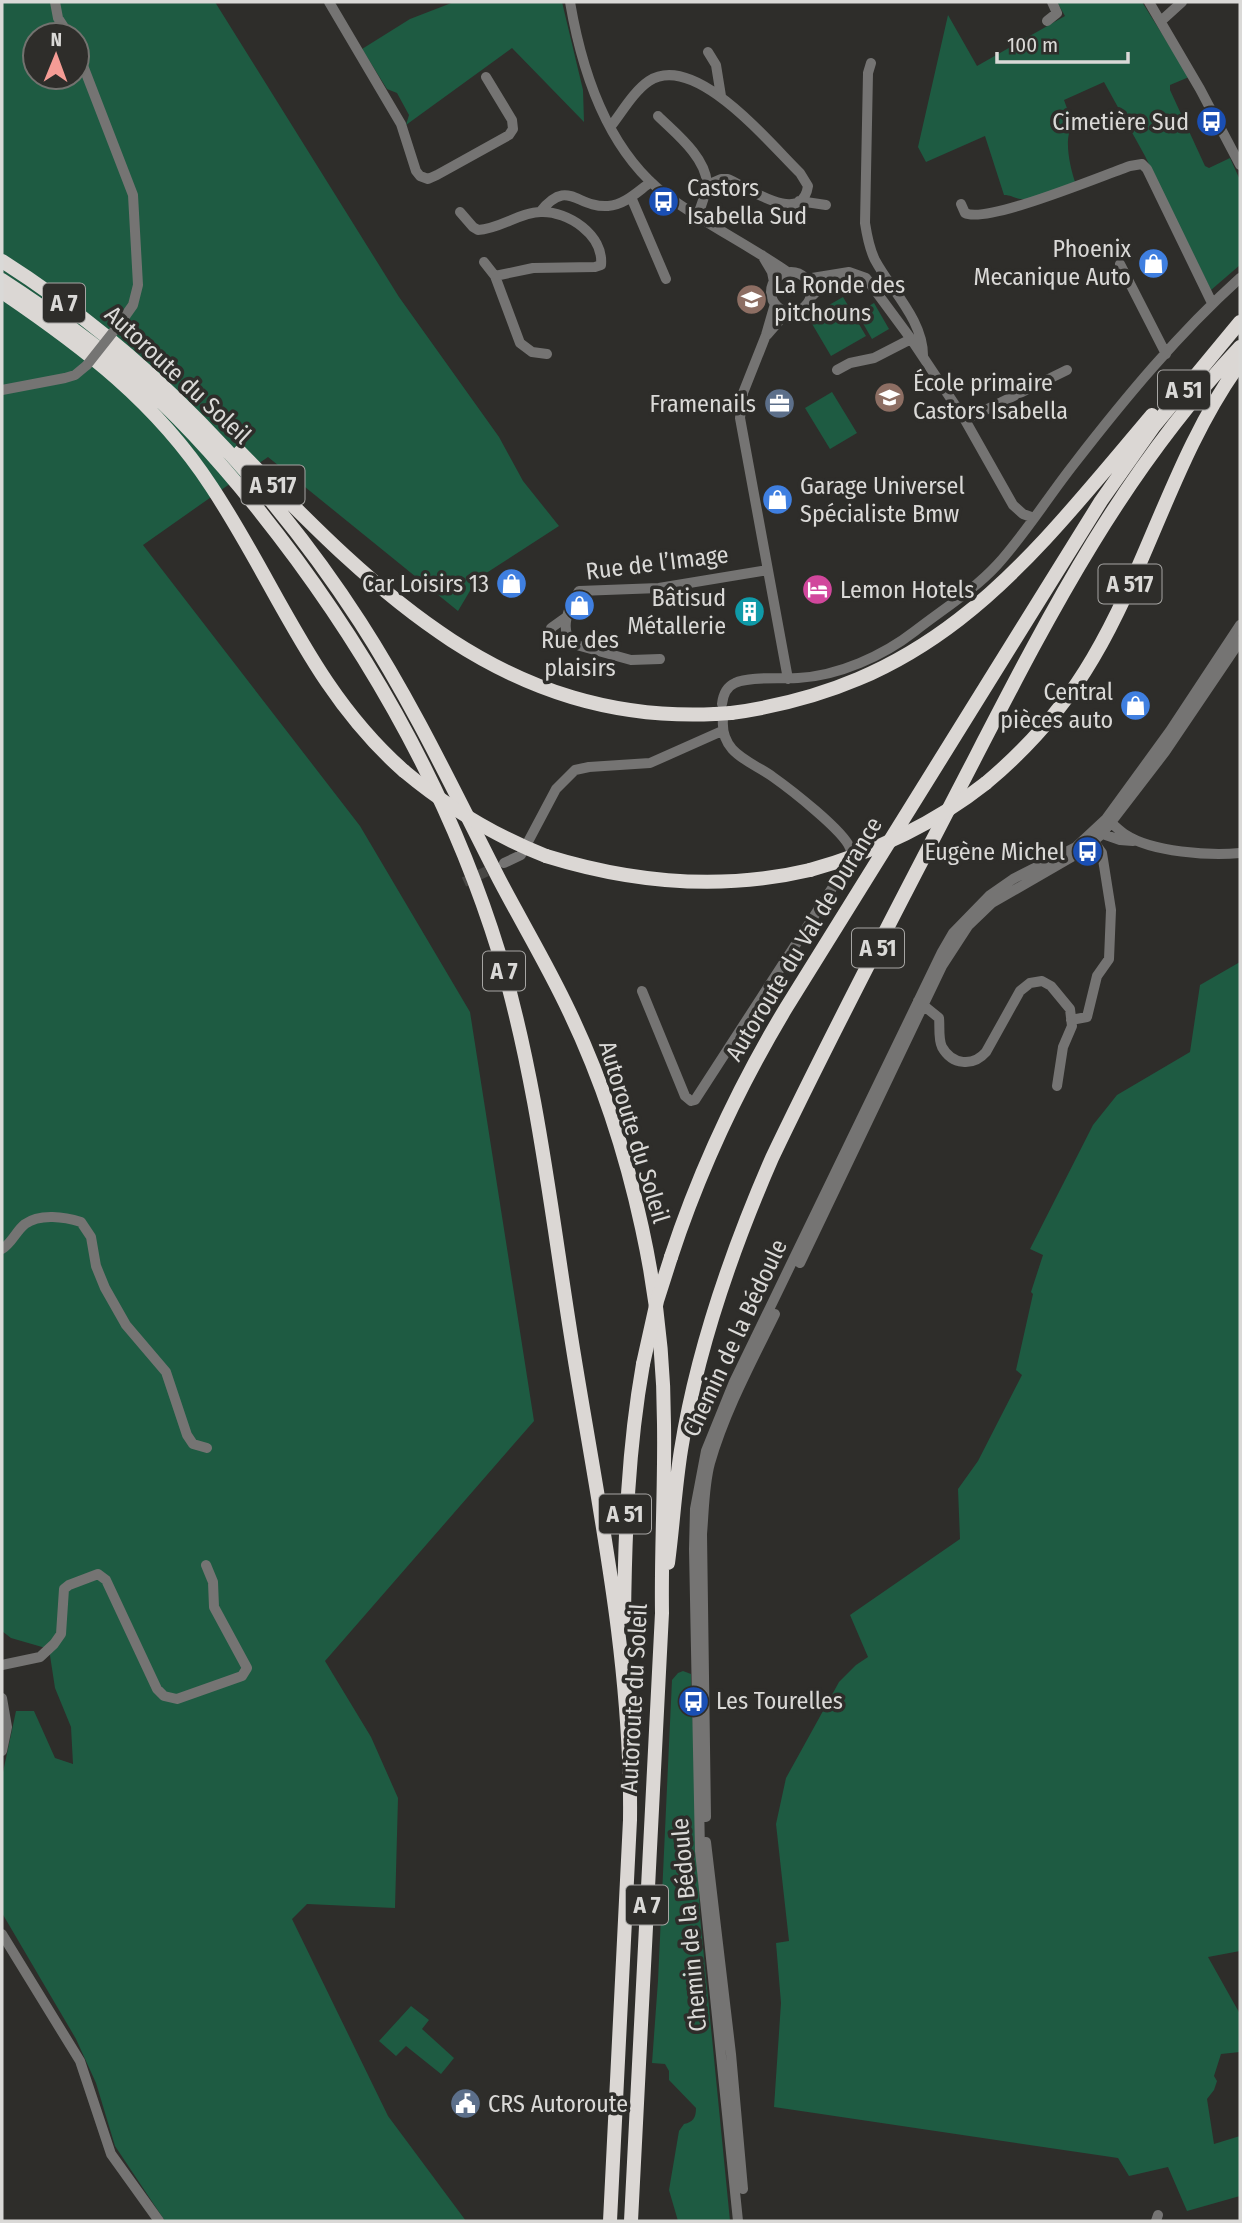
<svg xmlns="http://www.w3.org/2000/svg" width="1242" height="2223" viewBox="0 0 1242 2223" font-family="'Fira Sans Condensed',sans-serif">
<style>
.green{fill:#1e5b42;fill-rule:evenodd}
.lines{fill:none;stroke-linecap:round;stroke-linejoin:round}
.minor-tunnel{stroke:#484744;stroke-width:10;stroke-dasharray:10 5;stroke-linecap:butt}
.minor{stroke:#757473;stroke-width:10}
.highway{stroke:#dbd7d4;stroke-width:14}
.minor-bridge{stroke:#757473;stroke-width:10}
.highway-bridge{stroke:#dbd7d4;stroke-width:14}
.labels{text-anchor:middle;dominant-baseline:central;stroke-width:7;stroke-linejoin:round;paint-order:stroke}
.shield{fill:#2e2d2a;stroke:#a6a5a3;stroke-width:2}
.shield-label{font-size:23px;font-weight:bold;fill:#dad9d7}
.poi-label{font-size:24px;fill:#dad9d7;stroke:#2e2d2a;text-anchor:end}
.street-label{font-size:24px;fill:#dad9d7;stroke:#2e2d2a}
</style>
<rect width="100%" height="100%" fill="#2e2d2a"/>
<path class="green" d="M 2,2 L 215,2 L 399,297 L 499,437 L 523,481 L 559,526 L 477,579 L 458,611 L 268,457 L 143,545 L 360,826 L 470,1012 L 534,1421 L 325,1661 L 371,1737 L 398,1798 L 395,1908 L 307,1904 L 292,1919 L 388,2116 L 466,2221 L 165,2221 L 115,2146 L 96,2083 L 76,2039 L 2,1913 L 2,1777 L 16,1711 L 34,1711 L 55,1758 L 73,1764 L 71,1727 L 55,1688 L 49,1649 L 11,1638 L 2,1631 ZM 35,35 L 77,35 L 77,77 L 35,77 Z
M 454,2 L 562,2 L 583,90 L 584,122 L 512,48 L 406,125 L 409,115 L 397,93 L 387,89 L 362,49 L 410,19 Z
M 1057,2 L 1142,2 L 1189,77 L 1170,85 L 1170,90 L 1205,166 L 1209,168 L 1230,158 L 1240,180 L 1240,265 L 1211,290 L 1145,156 L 1104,82 L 1064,100 L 1073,125 C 1063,137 1070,167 1075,182 C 1060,188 1037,200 1020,199 C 1014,198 1011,195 1004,195 L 985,136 L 926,162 L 918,147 L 948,15 L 977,66 L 1065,16 Z
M 843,297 L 866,336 L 831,356 L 808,317 Z
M 874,303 L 889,329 L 872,339 L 857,313 Z
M 832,392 L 857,433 L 830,449 L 805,408 Z
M 1240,962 L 1240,1951 L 1208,1957 L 1240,2014 L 1240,2052 L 1221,2054 L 1214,2076 L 1217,2081 L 1214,2090 L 1207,2099 L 1214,2144 L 1240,2136 L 1240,2196 L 1187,2211 L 1168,2167 L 1129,2176 L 1118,2158 L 774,2107 L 781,2003 L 776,1943 L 789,1941 L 776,1824 L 786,1778 L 839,1682 L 856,1665 L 868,1657 L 850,1615 L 960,1539 L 958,1489 L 978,1461 L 1022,1375 L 1016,1370 L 1033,1294 L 1031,1292 L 1043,1255 L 1030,1249 L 1093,1125 L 1117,1095 L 1190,1052 L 1200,985 Z
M 683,1671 L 691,1674 L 700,1916 L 730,2221 L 678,2221 L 669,2190 L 679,2131 L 684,2124 C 693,2122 696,2118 696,2108 L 669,2080 L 669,2071 L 665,2064 L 652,2063 L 658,1981 L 672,1680 L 678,1673 Z
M 411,2006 L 429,2020 L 422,2029 L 454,2058 L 441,2074 L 406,2046 L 396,2056 L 379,2041 Z"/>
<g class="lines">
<path class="minor-tunnel" d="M 464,882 L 498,866"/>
<path class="minor" d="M 55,2 L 58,18 L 69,35
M 329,2 L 401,124 L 416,171 L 420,176 L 428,179 L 437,175 L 509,135 L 513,129 L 512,120 L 486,77
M 570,2 C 582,72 607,150 666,195 C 705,224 749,245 789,273
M 1149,2 L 1200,89 L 1240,165
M 1047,21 L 1057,13 L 1052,2
M 1161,21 L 1182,2
M 77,50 L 133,195 L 138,285 L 133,305 L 121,322
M 708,52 L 716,65 L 721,96
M 871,63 L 868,73 L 865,223 C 867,236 869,248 875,260 C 891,290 924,321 923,357
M 658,116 C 675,133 705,156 707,183 C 707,192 701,205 698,215
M 611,126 C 622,112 634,91 649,81 C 695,51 770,144 800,173 L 808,186 C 802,227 747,187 728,179 L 721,179 L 707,185
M 631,197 L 666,279
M 799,201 L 826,205
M 961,204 L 965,213 C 987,224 1101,176 1130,166 L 1142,164 L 1147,169 L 1212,303
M 460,212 L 473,227 L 478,230 C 500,229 520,212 541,212 C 568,211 604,235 601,265 L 595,267 L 533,268 L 495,276
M 540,212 C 568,177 576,208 608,206 C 625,205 638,191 651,182
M 762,255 L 772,272 L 774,282
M 484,262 L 495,276 L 520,343 L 532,352 L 547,354
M 1120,264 L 1166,354
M771 292a20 20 0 1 1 40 0a20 20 0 1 1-40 0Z
M 806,279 L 849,272 L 866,278 L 911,339 L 965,420 L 1013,505 L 1023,514 L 1034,518
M 811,297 L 825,283 L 839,276
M 775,304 L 766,335 L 743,393 L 740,418 L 788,679
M 767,335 L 787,312
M 837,370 L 850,363 L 874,358 L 911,339
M 2,390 L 65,378 L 75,375 L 87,365
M 965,420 L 1067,370
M 565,618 L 551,628 L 550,635 L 554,640 L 569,640
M 660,659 L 631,660 L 573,644 C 558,629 569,607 579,591 L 659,588 L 768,570
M 722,704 C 723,695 726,687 735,683 C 749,676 781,679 798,678 C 838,676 883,656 915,631 C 942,610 974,590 997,565 C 1026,533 1048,497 1074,464 C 1125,398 1179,333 1240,278
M 1109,821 C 1114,825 1120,831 1126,835 C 1152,852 1210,856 1240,853
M 1097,832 L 1120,840 L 1133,841
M 504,863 L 521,855 L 556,789 L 575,770 L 589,767 L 650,763 L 722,731
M 642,991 L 685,1096 L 691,1101 L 695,1100 L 851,859 C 851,855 852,853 850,848 C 844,831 790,789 773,777 C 751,761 720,754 723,719
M 918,1001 L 939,1018 C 940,1026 938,1039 942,1047 C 952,1065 973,1067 986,1052 L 1020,991 L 1030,983 L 1042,981 L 1051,986 L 1070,1009 L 1072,1026 L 1063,1047 L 1057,1086
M 1071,1020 L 1087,1017 L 1097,976 L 1109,959 L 1111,910 L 1102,853 L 1094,842
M 2,1249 C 12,1243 16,1231 25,1224 C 40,1213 65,1217 81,1222 L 91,1237 L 96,1266 L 105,1288 L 126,1325 L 166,1372 L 187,1435 L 193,1444 L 207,1448
M 800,1263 L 942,966 L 968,926 L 992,903 L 1077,854 L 1102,834 L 1165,752 L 1240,641
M 2,1665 L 40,1657 L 54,1644 L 61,1634 L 64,1589 L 69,1585 L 98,1574 L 106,1580 L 157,1689 L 164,1696 L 177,1699 L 242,1676 L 247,1668 L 214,1607 L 213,1582 L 206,1565
M 2,1698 L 7,1727 L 2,1751
M 706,1817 L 702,1534 C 704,1511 704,1485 710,1463 C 725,1411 751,1363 775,1314
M 706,1842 L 731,2054 L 743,2189
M 2,1934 L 80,2061 L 111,2154 L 159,2221
M 738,2221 L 700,1851 L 694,1549 L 695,1509 L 706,1451 L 734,1382 L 942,952 L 953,933 L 990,895 L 1013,879 L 1076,847 L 1106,819 L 1170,731 L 1240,625
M 1156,2221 L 1158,2215"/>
<path class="highway" d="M 2,261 C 145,352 268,480 360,622 C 413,704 455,793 499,879 C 522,923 548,966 569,1011 C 602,1080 626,1154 642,1228 C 656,1292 664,1358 664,1424 C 665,1487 661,1550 662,1613 L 631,2221
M 2,280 C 48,310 93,342 135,378 C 196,431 249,495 297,560 C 385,680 455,810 499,953 C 538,1083 552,1221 574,1355 C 599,1509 632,1663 630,1820 L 610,2221
M 2,292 C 83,347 156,402 211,486 C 277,585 312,690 404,771
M 240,452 C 376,591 504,724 715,714
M 731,713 C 937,685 1026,564 1152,415
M 986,783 C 1029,747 1065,706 1093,658 C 1149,563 1175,453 1240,363
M 546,856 C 633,883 721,891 810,870
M 671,1257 C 700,1169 738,1088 786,1008 L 1101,501 L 1154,426 L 1240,322
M 668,1563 C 673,1525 675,1488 681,1450 C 697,1349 731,1252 772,1158 C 831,1034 895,913 958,791 C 1042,629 1114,481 1240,347
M 624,1617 C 625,1532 628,1449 643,1364"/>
<path class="minor-bridge" d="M 87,365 L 121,322"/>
<path class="highway-bridge" d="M 715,714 L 731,713
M 404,771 C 447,807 493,835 546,856
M 810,870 C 875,852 934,824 986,783
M 643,1364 L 657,1301 L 671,1257"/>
</g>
<defs>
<symbol id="bus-disc" viewBox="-11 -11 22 22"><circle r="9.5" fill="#1a4fb4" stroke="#2e2d2a"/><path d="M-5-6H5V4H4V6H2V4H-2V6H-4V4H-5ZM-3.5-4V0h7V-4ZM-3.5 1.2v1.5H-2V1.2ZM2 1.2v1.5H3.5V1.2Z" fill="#fff"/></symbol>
<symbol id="shop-disc" viewBox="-11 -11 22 22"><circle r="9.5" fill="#3f7fe0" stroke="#2e2d2a"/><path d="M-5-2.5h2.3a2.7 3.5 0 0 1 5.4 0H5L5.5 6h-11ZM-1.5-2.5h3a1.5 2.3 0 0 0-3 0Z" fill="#fff"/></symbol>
<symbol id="school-disc" viewBox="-11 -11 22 22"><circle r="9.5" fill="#8d6e63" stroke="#2e2d2a"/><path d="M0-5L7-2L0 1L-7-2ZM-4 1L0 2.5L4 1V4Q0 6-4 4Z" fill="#fff"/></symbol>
<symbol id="office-disc" viewBox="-11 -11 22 22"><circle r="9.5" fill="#5c6f8a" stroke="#2e2d2a"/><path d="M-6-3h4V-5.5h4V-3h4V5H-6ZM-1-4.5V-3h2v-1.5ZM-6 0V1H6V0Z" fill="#fff"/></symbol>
<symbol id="hotel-disc" viewBox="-11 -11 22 22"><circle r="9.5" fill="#d1479c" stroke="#2e2d2a"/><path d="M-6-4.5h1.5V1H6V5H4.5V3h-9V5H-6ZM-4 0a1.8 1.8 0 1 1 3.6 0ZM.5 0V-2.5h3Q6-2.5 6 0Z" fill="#fff"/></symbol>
<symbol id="building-disc" viewBox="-11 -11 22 22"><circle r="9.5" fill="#0f9aa8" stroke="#2e2d2a"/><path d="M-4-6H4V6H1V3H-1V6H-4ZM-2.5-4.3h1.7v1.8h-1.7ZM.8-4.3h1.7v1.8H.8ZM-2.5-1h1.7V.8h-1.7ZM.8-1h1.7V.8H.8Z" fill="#fff"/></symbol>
<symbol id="civic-disc" viewBox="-11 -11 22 22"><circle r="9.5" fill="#5c6f8a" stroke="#2e2d2a"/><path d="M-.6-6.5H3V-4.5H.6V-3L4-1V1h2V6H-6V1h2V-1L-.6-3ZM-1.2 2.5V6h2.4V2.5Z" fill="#fff"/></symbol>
</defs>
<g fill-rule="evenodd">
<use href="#bus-disc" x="1194" y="104" width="35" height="35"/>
<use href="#bus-disc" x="646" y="184" width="35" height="35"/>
<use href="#shop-disc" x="1136" y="246" width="35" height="35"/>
<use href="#school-disc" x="734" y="282" width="35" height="35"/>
<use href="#school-disc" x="872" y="380" width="35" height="35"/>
<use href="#office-disc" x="762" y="386" width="35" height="35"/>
<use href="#shop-disc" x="760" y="482" width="35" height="35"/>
<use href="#shop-disc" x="494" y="566" width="35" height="35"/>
<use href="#hotel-disc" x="800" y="572" width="35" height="35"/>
<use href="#shop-disc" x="562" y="588" width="35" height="35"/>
<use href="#building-disc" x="732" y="594" width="35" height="35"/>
<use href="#shop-disc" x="1118" y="688" width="35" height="35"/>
<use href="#bus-disc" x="1070" y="834" width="35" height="35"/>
<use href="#bus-disc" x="676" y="1684" width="35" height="35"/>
<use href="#civic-disc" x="448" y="2086" width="35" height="35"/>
</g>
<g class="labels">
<g class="shield">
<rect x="43" y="283.5" width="42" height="39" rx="5"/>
<rect x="1158" y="370.5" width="52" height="39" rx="5"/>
<rect x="241.5" y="465.5" width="63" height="39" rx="5"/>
<rect x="1098.5" y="564.5" width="63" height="39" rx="5"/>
<rect x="852" y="928.5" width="52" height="39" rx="5"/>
<rect x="483" y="951.5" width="42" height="39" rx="5"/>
<rect x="599" y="1494.5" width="52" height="39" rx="5"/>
<rect x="626" y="1885.5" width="42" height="39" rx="5"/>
</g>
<g class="shield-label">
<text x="64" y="303">A 7</text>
<text x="1184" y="390">A 51</text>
<text x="273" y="485">A 517</text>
<text x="1130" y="584">A 517</text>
<text x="878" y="948">A 51</text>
<text x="504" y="971">A 7</text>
<text x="625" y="1514">A 51</text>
<text x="647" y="1905">A 7</text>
</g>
<g class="poi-label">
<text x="1189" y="122">Cimetière Sud</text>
<text x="687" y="188" text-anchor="start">Castors<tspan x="687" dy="28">Isabella Sud</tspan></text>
<text x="1131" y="249">Phoenix<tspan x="1131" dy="28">Mecanique Auto</tspan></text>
<text x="774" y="285" text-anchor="start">La Ronde des<tspan x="774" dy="28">pitchouns</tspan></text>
<text x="913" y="383" text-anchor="start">École primaire<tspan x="913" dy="28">Castors Isabella</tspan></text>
<text x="756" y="404">Framenails</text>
<text x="800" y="486" text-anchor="start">Garage Universel<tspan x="800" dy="28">Spécialiste Bmw</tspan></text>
<text x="489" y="584">Car Loisirs 13</text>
<text x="840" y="590" text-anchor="start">Lemon Hotels</text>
<text x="726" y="598">Bâtisud<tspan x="726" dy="28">Métallerie</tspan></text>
<text x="580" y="640" text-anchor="middle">Rue des<tspan x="580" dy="28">plaisirs</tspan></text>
<text x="1113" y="692">Central<tspan x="1113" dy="28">pièces auto</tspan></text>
<text x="1065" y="852">Eugène Michel</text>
<text x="716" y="1701" text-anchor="start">Les Tourelles</text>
<text x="488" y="2104" text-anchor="start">CRS Autoroute</text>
</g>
<g class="street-label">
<text transform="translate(178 375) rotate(43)">Autoroute du Soleil</text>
<text transform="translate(657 563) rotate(-7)">Rue de l’Image</text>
<text transform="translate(804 939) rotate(-59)">Autoroute du Val de Durance</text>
<text transform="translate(634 1132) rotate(73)">Autoroute du Soleil</text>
<text transform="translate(735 1338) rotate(-65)">Chemin de la Bédoule</text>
<text transform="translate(634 1698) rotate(-87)">Autoroute du Soleil</text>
<text transform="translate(689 1925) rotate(-95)">Chemin de la Bédoule</text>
</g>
</g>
<rect width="1242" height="2223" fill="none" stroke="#dad9d7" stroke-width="7"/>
<g transform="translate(56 56) rotate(1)"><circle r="33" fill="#2e2d2a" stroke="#73726f" stroke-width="2"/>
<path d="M0-5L12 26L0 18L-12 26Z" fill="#f59c95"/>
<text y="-10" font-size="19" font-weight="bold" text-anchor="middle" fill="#dad9d7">N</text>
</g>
<path d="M997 52v10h131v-10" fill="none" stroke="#dad9d7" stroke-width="3.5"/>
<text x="1007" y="52" font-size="21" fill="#dad9d7" stroke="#2e2d2a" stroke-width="5" paint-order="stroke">100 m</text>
</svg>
